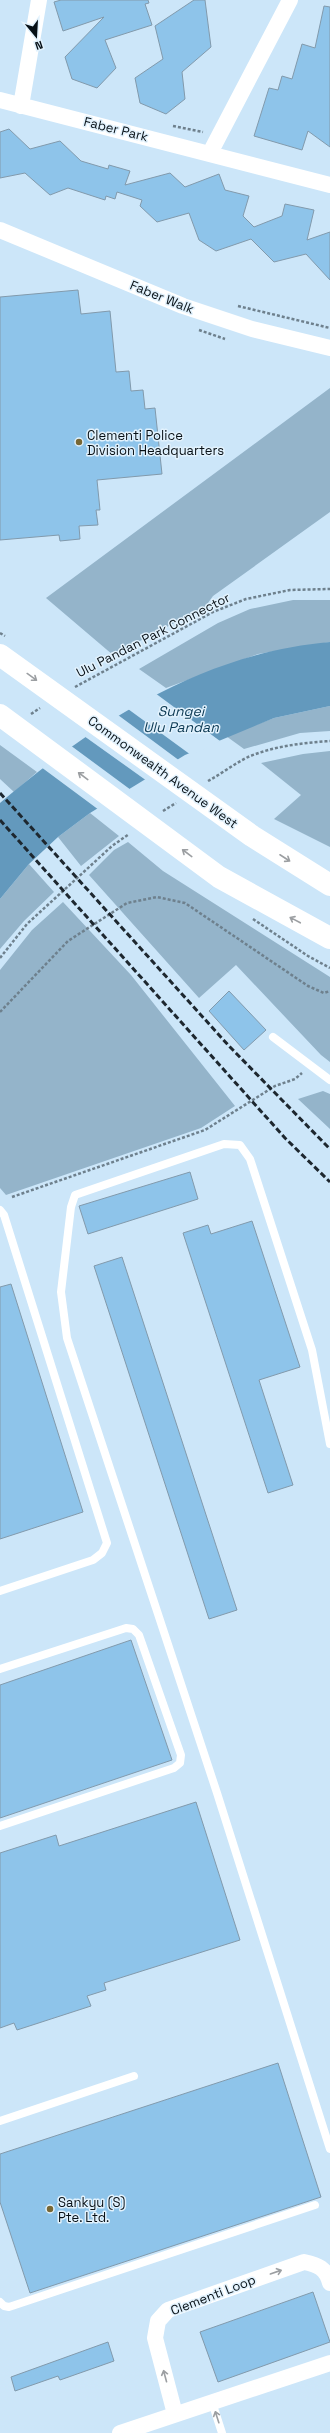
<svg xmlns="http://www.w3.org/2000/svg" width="330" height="2433" viewBox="0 0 330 2433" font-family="'Space Grotesk',sans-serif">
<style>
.green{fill:#94b4ca}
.water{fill:#6399bd}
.pier{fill:#cce6f9}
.building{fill:#8ec4ea;stroke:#829aac}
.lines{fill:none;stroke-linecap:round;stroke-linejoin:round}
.path{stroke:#6e808d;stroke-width:2.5;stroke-dasharray:3 2;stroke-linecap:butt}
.service{stroke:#fff;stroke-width:8}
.minor{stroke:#fff;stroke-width:16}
.primary{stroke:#fff;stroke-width:22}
.rail{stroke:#1d272f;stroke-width:3;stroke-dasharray:6 3;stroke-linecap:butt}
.oneway{stroke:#9c9fa2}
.poi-dot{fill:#776735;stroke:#e2f2fd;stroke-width:1.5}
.labels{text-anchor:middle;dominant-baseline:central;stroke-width:3;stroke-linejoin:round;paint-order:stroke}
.street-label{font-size:13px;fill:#071016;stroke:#e2f2fd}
.poi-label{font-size:13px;fill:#071016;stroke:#e2f2fd;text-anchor:start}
.water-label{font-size:14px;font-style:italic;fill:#0b3852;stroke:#e2f2fd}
</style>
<rect width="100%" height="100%" fill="#cce6f9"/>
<path class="green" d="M 330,388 L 330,512 L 213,596 L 205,607 L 113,655 L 46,598 Z
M 293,600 L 330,600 L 330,642 L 258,654 L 166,688 L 139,669 L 218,623 L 250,609 Z
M 330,706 L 330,731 L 300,733 L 244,749 L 226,736 L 274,718 Z
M 0,745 L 37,772 L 14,792 L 0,779 Z
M 330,751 L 330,847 L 274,819 L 301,795 L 261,763 L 303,754 Z
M 90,813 L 119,836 L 81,866 L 58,837 Z
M 128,842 L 163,871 L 330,977 L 330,1062 L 321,1055 L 236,965 L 199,998 L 89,875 L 114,850 Z
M 29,864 L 54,892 L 24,921 L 0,949 L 0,899 Z
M 63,902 L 131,975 L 235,1106 L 201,1128 L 6,1195 L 0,1188 L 0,970 L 32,930 Z
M 323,1091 L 330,1094 L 330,1129 L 298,1099 Z"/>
<path class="water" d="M 330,642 L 330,706 L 274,718 L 185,755 L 90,813 L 58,837 L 29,864 L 0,899 L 0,803 C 94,723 203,653 330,642 Z"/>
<path class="pier" d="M 155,693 L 220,741 L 191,755 L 128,709 Z
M 118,715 L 180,761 L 147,781 L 84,736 Z
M 70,745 L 131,790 L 99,810 L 41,767 Z"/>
<path class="building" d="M 61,0 L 148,0 L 149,3 L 145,4 L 152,25 L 105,40 L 116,68 L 97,88 L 72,79 L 65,57 L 104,17 L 63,31 L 54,2 Z
M 194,0 L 205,0 L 211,47 L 182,72 L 185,99 L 166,114 L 140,103 L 135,78 L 163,59 L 155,26 Z
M 324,6 L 330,7 L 330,147 L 308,131 L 302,150 L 254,136 L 269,88 L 278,90 L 282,76 L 292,79 L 302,44 L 315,48 Z
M 9,129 L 30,149 L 60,141 L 81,161 L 108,169 L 109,165 L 130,171 L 125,185 L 170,173 L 185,187 L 219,174 L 225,190 L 249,196 L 243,216 L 254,227 L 282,216 L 285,204 L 314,210 L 307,240 L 330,232 L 330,280 L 306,254 L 274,262 L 251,239 L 216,251 L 199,240 L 189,213 L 157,222 L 140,206 L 142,200 L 117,192 L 115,199 L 106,196 L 105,200 L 68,188 L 50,195 L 25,173 L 0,178 L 0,132 Z
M 78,290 L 81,314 L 110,311 L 116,372 L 129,371 L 131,391 L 143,390 L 145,409 L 155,408 L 162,474 L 97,480 L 100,510 L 96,510 L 98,525 L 79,526 L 80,539 L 60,541 L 59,535 L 0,540 L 0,297 Z
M 229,991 L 266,1030 L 244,1050 L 209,1011 Z
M 190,1172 L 198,1199 L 88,1234 L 79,1206 Z
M 252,1221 L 300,1367 L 259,1380 L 293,1485 L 268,1493 L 183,1233 L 208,1225 L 211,1234 Z
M 122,1257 L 237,1610 L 209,1619 L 94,1266 Z
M 11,1284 L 83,1512 L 0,1539 L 0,1287 Z
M 131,1640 L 172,1760 L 0,1818 L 0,1685 Z
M 196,1802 L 240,1940 L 104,1983 L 106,1990 L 87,1996 L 91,2006 L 17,2030 L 14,2023 L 0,2028 L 0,1853 L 56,1835 L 59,1846 Z
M 278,2063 L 321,2197 L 30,2293 L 0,2202 L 0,2154 Z
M 313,2292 L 330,2342 L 218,2382 L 200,2332 Z
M 108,2342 L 114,2361 L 60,2380 L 58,2376 L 15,2391 L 11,2377 Z"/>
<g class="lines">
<path class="path" d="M 173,126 L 203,132
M 238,306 L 330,328
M 199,330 L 225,339
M 0,633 L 5,636
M 75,687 L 213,612 L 246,599 L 290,590 L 330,589
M 31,714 L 40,708
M 208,781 C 221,774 234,764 248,757 C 274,746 302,743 330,741
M 163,811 L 176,803
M 253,919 L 308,956 L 330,968
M 0,958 L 27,924 L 112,846 L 129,834
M 0,1012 L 68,941 L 127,903 L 157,897 L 185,903 L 308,986 L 324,993 L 330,991
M 12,1197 L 205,1130 L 275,1086 L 295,1079 L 302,1073"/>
<path class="service" d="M 273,1037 L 330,1080
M 0,1210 L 4,1215 L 107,1543 L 102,1553 L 93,1560 L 0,1591
M 330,1444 L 312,1350 L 250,1159 L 240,1145 L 224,1144 L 75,1195 L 71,1207 L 61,1292 L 67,1338 L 217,1793 L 330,2149
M 0,1669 L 126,1628 L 133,1629 L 139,1635 L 181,1755 L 180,1763 L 174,1768 L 0,1826
M 0,2121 L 134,2076
M 0,2302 L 4,2306 L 9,2307 L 315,2205
M 212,2402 L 222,2433"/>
<path class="minor" d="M 0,100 L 330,185
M 21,106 L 39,0
M 210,153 L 290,0
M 0,230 L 183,306 L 252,329 L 330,348
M 175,2414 L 155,2338 L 158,2321 L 168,2310 L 304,2262 C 318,2265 326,2268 330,2283
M 120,2433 L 330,2363"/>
<path class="primary" d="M 0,655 L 252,836 L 330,885
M 0,715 L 219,877 L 330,938"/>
<path class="rail" d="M 0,793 L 229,1046 L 330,1149
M 0,820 L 285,1138 L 330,1182"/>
</g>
<defs><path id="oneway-shaft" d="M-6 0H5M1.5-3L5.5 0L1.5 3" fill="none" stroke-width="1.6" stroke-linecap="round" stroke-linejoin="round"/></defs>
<g class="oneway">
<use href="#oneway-shaft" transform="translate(32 677) rotate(36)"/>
<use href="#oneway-shaft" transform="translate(83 776) rotate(-143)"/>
<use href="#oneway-shaft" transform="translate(187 853) rotate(-143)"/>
<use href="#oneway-shaft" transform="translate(285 858) rotate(33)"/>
<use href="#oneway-shaft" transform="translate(295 920) rotate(-152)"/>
<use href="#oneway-shaft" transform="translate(276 2272) rotate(-19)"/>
<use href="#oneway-shaft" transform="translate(165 2376) rotate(-105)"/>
<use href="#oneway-shaft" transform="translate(217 2417) rotate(-108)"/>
</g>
<g class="poi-dot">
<circle cx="79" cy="442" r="4"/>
<circle cx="50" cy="2209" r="4"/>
</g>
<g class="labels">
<g class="street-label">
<text transform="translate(116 129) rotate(14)">Faber Park</text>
<text transform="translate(162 297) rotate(22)">Faber Walk</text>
<text transform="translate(153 635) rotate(-27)">Ulu Pandan Park Connector</text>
<text transform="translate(163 772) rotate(36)">Commonwealth Avenue West</text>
<text transform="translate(213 2295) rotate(-21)">Clementi Loop</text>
</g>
<g class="poi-label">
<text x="87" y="435">Clementi Police<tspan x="87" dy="15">Division Headquarters</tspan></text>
<text x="58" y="2202">Sankyu (S)<tspan x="58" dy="15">Pte. Ltd.</tspan></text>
</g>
<g class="water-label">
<text x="181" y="711">Sungei<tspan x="181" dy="16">Ulu Pandan</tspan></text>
</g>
</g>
<g transform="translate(36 36) rotate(162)" stroke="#e2f2fd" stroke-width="3" paint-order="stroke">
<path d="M0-3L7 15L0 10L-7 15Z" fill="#071016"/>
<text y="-6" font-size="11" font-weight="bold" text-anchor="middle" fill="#071016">N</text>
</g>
</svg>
